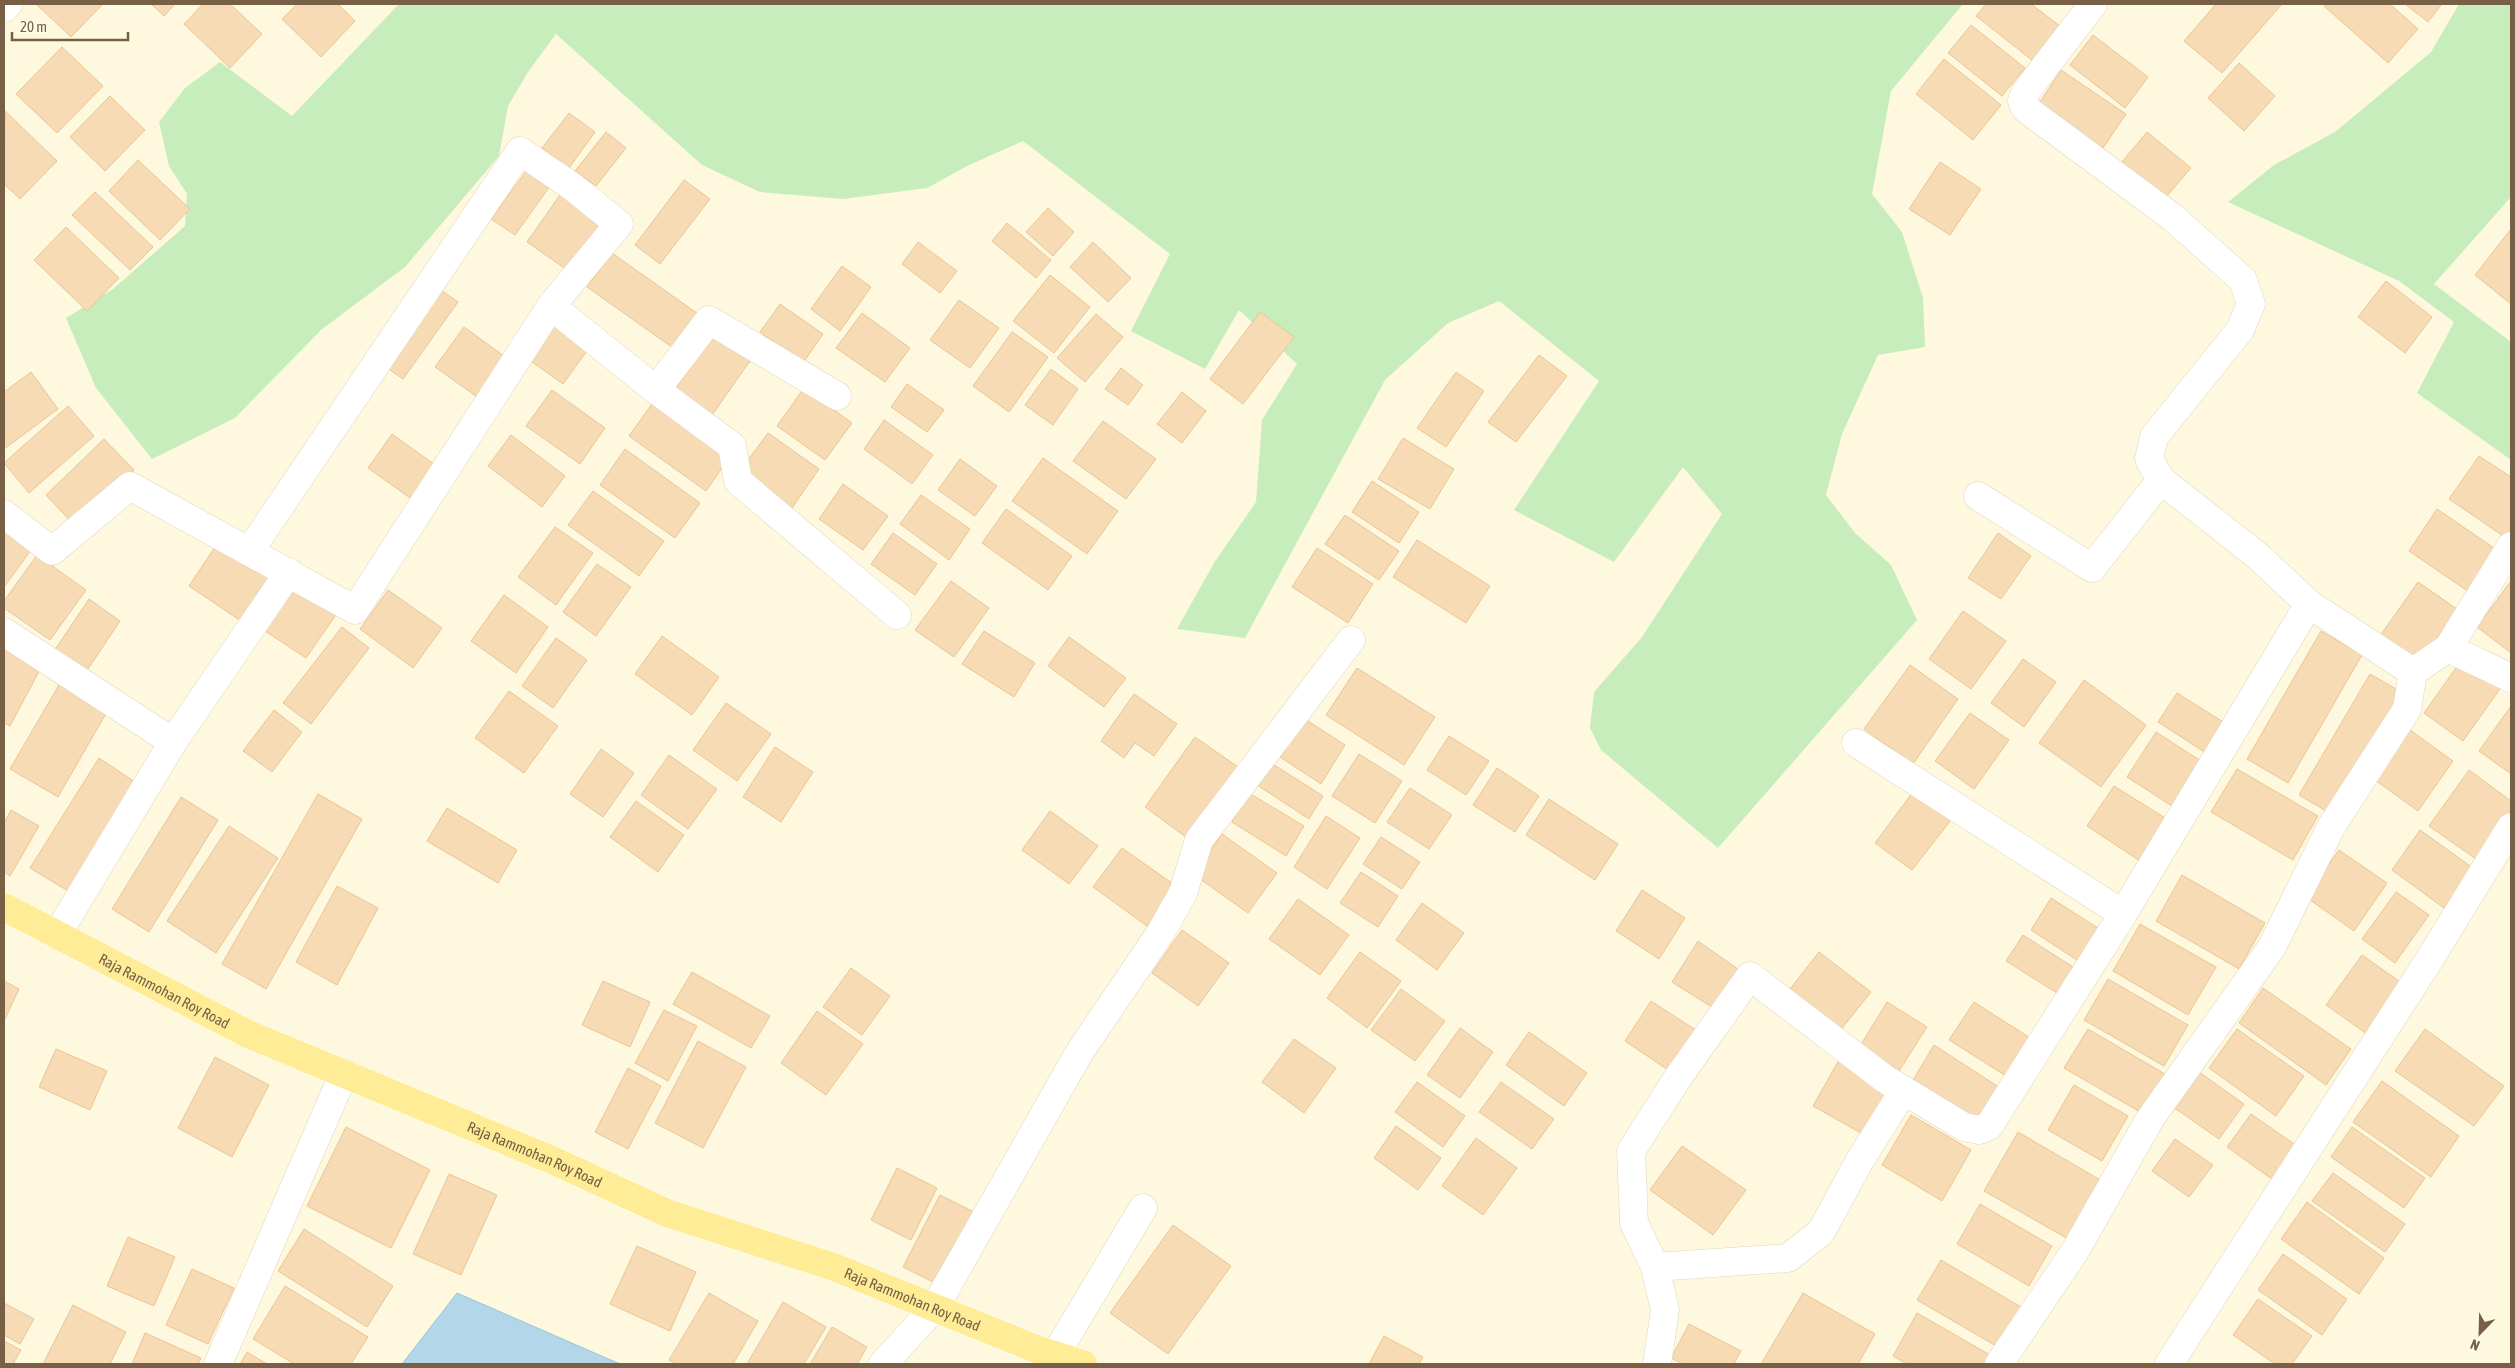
<svg xmlns="http://www.w3.org/2000/svg" width="2515" height="1368" viewBox="0 0 2515 1368" font-family="'Asap Condensed',sans-serif">
<style>
.green{fill:#c7edbd}
.water{fill:#b3d7e9;stroke:#98c5dc}
.building{fill:#f6dbb5;stroke:#eac594}
.lines{fill:none;stroke-linecap:round;stroke-linejoin:round}
.minor-casing{stroke:#e3d5bb;stroke-width:29}
.major-casing{stroke:#fff;stroke-width:29}
.minor{stroke:#fff;stroke-width:28}
.major{stroke:#ffec96;stroke-width:28}
.labels{text-anchor:middle;dominant-baseline:central;stroke-width:4;stroke-linejoin:round;paint-order:stroke}
.street-label{font-size:15px;fill:#776045;stroke:#fffae8}
</style>
<rect width="100%" height="100%" fill="#fef8df"/>
<path class="green" d="M 399,4 L 1963,4 L 1891,91 L 1872,194 L 1902,232 L 1923,298 L 1925,347 L 1878,355 L 1842,434 L 1826,495 L 1855,533 L 1891,565 L 1917,620 L 1718,848 L 1601,750 L 1590,728 L 1594,692 L 1642,637 L 1722,514 L 1683,467 L 1614,562 L 1514,510 L 1599,381 L 1499,301 L 1448,323 L 1385,380 L 1245,638 L 1177,629 L 1214,563 L 1256,502 L 1262,420 L 1297,364 L 1239,310 L 1205,369 L 1131,331 L 1170,254 L 1023,141 L 969,165 L 927,188 L 843,199 L 760,192 L 702,165 L 556,34 L 528,72 L 508,106 L 499,156 L 405,267 L 321,330 L 235,418 L 152,459 L 96,388 L 66,318 L 113,289 L 185,226 L 187,194 L 169,166 L 159,122 L 185,88 L 220,62 L 292,116 Z
M 2459,4 L 2511,4 L 2511,197 L 2434,284 L 2511,342 L 2511,460 L 2417,393 L 2454,322 L 2399,281 L 2228,202 L 2274,165 L 2335,132 L 2431,52 Z"/>
<path class="water" d="M 457,1293 L 620,1364 L 402,1364 Z"/>
<path class="building" d="M 36,4 L 103,4 L 71,37 Z
M 151,4 L 175,4 L 164,16 Z
M 203,4 L 230,4 L 262,34 L 230,68 L 184,24 Z
M 297,4 L 338,4 L 355,21 L 321,57 L 282,19 Z
M 1986,4 L 2031,4 L 2064,29 L 2037,64 L 1976,16 Z
M 2216,4 L 2282,4 L 2222,73 L 2184,41 Z
M 2327,4 L 2390,4 L 2418,29 L 2388,63 L 2324,6 Z
M 2405,4 L 2442,4 L 2428,22 Z
M 1971,25 L 2025,68 L 2002,96 L 1948,53 Z
M 2093,35 L 2148,77 L 2125,108 L 2070,65 Z
M 62,47 L 103,86 L 57,133 L 16,94 Z
M 1944,59 L 2001,105 L 1973,140 L 1916,94 Z
M 2239,63 L 2275,96 L 2244,131 L 2208,98 Z
M 2061,70 L 2126,114 L 2103,148 L 2038,105 Z
M 110,96 L 145,130 L 105,171 L 70,137 Z
M 5,111 L 57,161 L 20,199 L 4,184 Z
M 569,113 L 595,132 L 569,168 L 542,148 Z
M 606,132 L 626,148 L 596,186 L 575,171 Z
M 2147,132 L 2191,168 L 2160,204 L 2117,168 Z
M 138,160 L 190,209 L 160,240 L 109,191 Z
M 1940,162 L 1981,189 L 1950,235 L 1909,209 Z
M 527,170 L 550,186 L 515,235 L 491,219 Z
M 684,180 L 710,199 L 660,264 L 635,245 Z
M 95,192 L 153,247 L 130,270 L 72,215 Z
M 562,192 L 605,223 L 570,272 L 527,242 Z
M 1048,208 L 1074,232 L 1053,256 L 1026,232 Z
M 1007,223 L 1051,260 L 1036,278 L 992,241 Z
M 66,227 L 119,278 L 87,311 L 34,260 Z
M 2511,229 L 2511,304 L 2475,275 Z
M 918,242 L 957,271 L 940,293 L 902,264 Z
M 1093,242 L 1131,278 L 1108,302 L 1070,267 Z
M 612,253 L 701,316 L 676,350 L 587,287 Z
M 842,266 L 871,287 L 840,331 L 811,309 Z
M 1050,275 L 1090,307 L 1054,353 L 1013,321 Z
M 2386,281 L 2432,317 L 2405,353 L 2358,317 Z
M 438,288 L 458,302 L 403,379 L 383,365 Z
M 959,300 L 999,328 L 970,368 L 930,340 Z
M 780,304 L 823,334 L 803,363 L 760,332 Z
M 1260,312 L 1294,337 L 1243,404 L 1210,379 Z
M 862,313 L 910,348 L 885,382 L 836,348 Z
M 1096,314 L 1123,337 L 1085,382 L 1057,358 Z
M 554,324 L 589,348 L 563,384 L 528,359 Z
M 464,327 L 511,361 L 483,401 L 435,367 Z
M 716,332 L 752,358 L 708,421 L 671,395 Z
M 1012,332 L 1048,357 L 1009,412 L 973,386 Z
M 1539,355 L 1567,376 L 1516,442 L 1488,422 Z
M 1121,368 L 1143,385 L 1128,405 L 1105,389 Z
M 1051,369 L 1078,389 L 1053,425 L 1025,405 Z
M 31,372 L 58,409 L 4,449 L 4,392 Z
M 1456,372 L 1484,391 L 1446,447 L 1417,428 Z
M 907,384 L 944,410 L 927,432 L 891,407 Z
M 804,388 L 852,423 L 825,460 L 777,426 Z
M 552,390 L 605,428 L 580,464 L 526,426 Z
M 1182,392 L 1206,411 L 1182,443 L 1157,424 Z
M 654,401 L 731,455 L 706,491 L 629,436 Z
M 68,406 L 94,436 L 29,493 L 4,463 Z
M 884,420 L 933,455 L 912,484 L 864,449 Z
M 1103,421 L 1156,459 L 1126,499 L 1073,461 Z
M 768,433 L 819,469 L 792,508 L 740,471 Z
M 392,434 L 438,467 L 413,500 L 368,468 Z
M 511,435 L 565,476 L 542,507 L 488,466 Z
M 1403,438 L 1454,469 L 1430,509 L 1378,479 Z
M 104,439 L 134,470 L 75,526 L 46,495 Z
M 625,449 L 700,503 L 675,538 L 600,485 Z
M 2479,456 L 2511,477 L 2511,531 L 2506,538 L 2449,499 Z
M 1043,458 L 1118,511 L 1087,554 L 1012,501 Z
M 960,459 L 997,486 L 975,516 L 938,490 Z
M 1372,481 L 1419,512 L 1399,543 L 1352,512 Z
M 843,484 L 888,516 L 863,550 L 819,519 Z
M 593,491 L 664,541 L 639,576 L 568,525 Z
M 921,495 L 970,529 L 949,560 L 900,524 Z
M 1006,509 L 1072,556 L 1048,590 L 982,543 Z
M 2437,509 L 2497,550 L 2469,592 L 2409,551 Z
M 1345,515 L 1399,551 L 1379,580 L 1325,544 Z
M 555,527 L 593,553 L 556,605 L 518,577 Z
M 4,530 L 31,550 L 4,587 Z
M 893,533 L 937,564 L 915,595 L 871,564 Z
M 1998,533 L 2031,556 L 2001,599 L 1968,578 Z
M 1417,540 L 1490,586 L 1466,623 L 1393,577 Z
M 219,541 L 277,581 L 247,625 L 189,586 Z
M 1317,548 L 1373,584 L 1348,623 L 1292,587 Z
M 37,555 L 86,590 L 50,640 L 4,608 L 4,601 Z
M 597,564 L 631,587 L 596,636 L 563,612 Z
M 951,581 L 989,608 L 954,657 L 915,630 Z
M 2511,581 L 2511,653 L 2477,627 Z
M 285,582 L 335,616 L 306,658 L 256,625 Z
M 2418,582 L 2457,609 L 2419,663 L 2380,636 Z
M 388,590 L 442,628 L 413,668 L 360,629 Z
M 504,595 L 548,627 L 516,673 L 471,641 Z
M 89,599 L 120,621 L 84,675 L 52,654 Z
M 1963,611 L 2006,641 L 1971,689 L 1929,659 Z
M 342,627 L 369,648 L 311,724 L 283,703 Z
M 984,631 L 1035,663 L 1014,697 L 962,664 Z
M 2321,631 L 2362,655 L 2288,783 L 2247,759 Z
M 662,636 L 719,677 L 692,715 L 635,674 Z
M 1069,637 L 1126,678 L 1104,707 L 1048,666 Z
M 556,638 L 587,660 L 553,708 L 522,686 Z
M 4,644 L 43,664 L 10,726 L 4,723 Z
M 2463,658 L 2502,686 L 2463,741 L 2424,713 Z
M 2023,659 L 2056,682 L 2024,727 L 1991,703 Z
M 1910,665 L 1958,699 L 1913,764 L 1864,729 Z
M 1357,668 L 1435,717 L 1404,765 L 1326,715 Z
M 2370,674 L 2403,693 L 2333,815 L 2299,795 Z
M 2084,680 L 2146,725 L 2101,787 L 2039,743 Z
M 60,683 L 108,710 L 58,797 L 10,769 Z
M 509,691 L 558,726 L 524,773 L 475,738 Z
M 2177,693 L 2228,725 L 2209,755 L 2158,722 Z
M 1134,694 L 1177,724 L 1154,756 L 1135,743 L 1124,758 L 1101,741 Z
M 726,703 L 771,734 L 737,781 L 693,750 Z
M 2511,706 L 2511,774 L 2479,751 Z
M 274,710 L 302,732 L 272,772 L 243,751 Z
M 1970,713 L 2009,740 L 1974,789 L 1935,761 Z
M 1305,719 L 1345,745 L 1321,784 L 1280,757 Z
M 2410,730 L 2453,761 L 2418,811 L 2375,780 Z
M 2156,732 L 2201,761 L 2172,806 L 2127,777 Z
M 1449,736 L 1489,761 L 1466,795 L 1427,770 Z
M 1195,737 L 1241,769 L 1190,840 L 1145,807 Z
M 775,747 L 813,772 L 781,822 L 743,797 Z
M 601,749 L 634,773 L 603,817 L 570,794 Z
M 1359,754 L 1402,781 L 1375,823 L 1332,796 Z
M 669,755 L 717,789 L 688,829 L 641,795 Z
M 99,758 L 141,786 L 73,894 L 30,868 Z
M 1268,761 L 1323,796 L 1309,819 L 1254,783 Z
M 1497,768 L 1539,796 L 1515,832 L 1473,805 Z
M 2237,769 L 2318,816 L 2293,860 L 2211,812 Z
M 2469,770 L 2511,801 L 2511,810 L 2476,859 L 2429,826 Z
M 2114,786 L 2170,821 L 2143,863 L 2087,826 Z
M 1410,788 L 1452,815 L 1429,849 L 1387,822 Z
M 1913,792 L 1951,820 L 1912,870 L 1875,843 Z
M 1249,793 L 1304,826 L 1286,856 L 1232,822 Z
M 318,794 L 362,819 L 266,989 L 222,964 Z
M 181,797 L 218,820 L 149,932 L 112,909 Z
M 1549,799 L 1618,844 L 1595,880 L 1526,835 Z
M 636,801 L 684,835 L 658,872 L 610,837 Z
M 447,808 L 517,850 L 498,883 L 427,841 Z
M 11,810 L 39,826 L 10,876 L 4,872 L 4,823 Z
M 1050,811 L 1098,846 L 1069,884 L 1022,850 Z
M 1326,816 L 1360,838 L 1327,889 L 1294,867 Z
M 229,826 L 278,858 L 216,953 L 167,921 Z
M 2420,830 L 2473,868 L 2444,908 L 2392,870 Z
M 1222,834 L 1277,873 L 1248,913 L 1193,874 Z
M 1381,837 L 1420,862 L 1402,889 L 1363,864 Z
M 1122,848 L 1179,888 L 1151,929 L 1093,887 Z
M 2339,850 L 2387,883 L 2354,931 L 2306,897 Z
M 1361,872 L 1398,896 L 1378,927 L 1340,903 Z
M 2182,875 L 2265,923 L 2239,969 L 2156,921 Z
M 337,886 L 378,908 L 337,985 L 296,962 Z
M 1642,890 L 1685,918 L 1659,959 L 1616,931 Z
M 2396,892 L 2429,915 L 2395,963 L 2362,939 Z
M 2051,898 L 2104,932 L 2083,964 L 2031,930 Z
M 1298,899 L 1349,935 L 1320,975 L 1269,939 Z
M 1422,903 L 1464,933 L 1437,970 L 1396,940 Z
M 2140,924 L 2216,967 L 2188,1015 L 2113,971 Z
M 1182,930 L 1229,963 L 1198,1006 L 1152,973 Z
M 2023,935 L 2081,972 L 2065,998 L 2006,961 Z
M 1698,941 L 1742,972 L 1718,1011 L 1672,982 Z
M 1360,952 L 1401,981 L 1367,1028 L 1327,998 Z
M 1819,952 L 1871,992 L 1839,1032 L 1787,993 Z
M 2362,955 L 2403,984 L 2367,1034 L 2326,1005 Z
M 851,968 L 890,996 L 862,1035 L 823,1007 Z
M 692,972 L 770,1016 L 751,1048 L 673,1004 Z
M 2108,979 L 2188,1025 L 2164,1066 L 2084,1020 Z
M 4,981 L 19,989 L 4,1021 Z
M 603,981 L 650,1002 L 630,1047 L 582,1025 Z
M 2263,988 L 2351,1049 L 2326,1085 L 2239,1023 Z
M 1401,989 L 1445,1021 L 1415,1061 L 1371,1030 Z
M 1651,1001 L 1705,1036 L 1677,1076 L 1625,1041 Z
M 1887,1002 L 1927,1027 L 1899,1071 L 1860,1046 Z
M 1974,1002 L 2035,1041 L 2011,1079 L 1949,1040 Z
M 664,1010 L 697,1026 L 668,1081 L 635,1063 Z
M 817,1011 L 863,1044 L 826,1095 L 781,1063 Z
M 1460,1028 L 1493,1052 L 1460,1098 L 1427,1075 Z
M 2088,1029 L 2165,1074 L 2142,1113 L 2064,1068 Z
M 2237,1029 L 2304,1076 L 2276,1116 L 2209,1068 Z
M 2425,1029 L 2504,1086 L 2474,1126 L 2395,1071 Z
M 1529,1032 L 1587,1073 L 1564,1106 L 1506,1065 Z
M 1294,1039 L 1336,1068 L 1304,1113 L 1262,1082 Z
M 698,1041 L 746,1067 L 703,1148 L 655,1123 Z
M 1934,1045 L 2005,1091 L 1983,1124 L 1913,1080 Z
M 56,1049 L 107,1071 L 90,1110 L 39,1087 Z
M 215,1057 L 269,1085 L 232,1157 L 178,1128 Z
M 1839,1060 L 1892,1091 L 1866,1136 L 1813,1106 Z
M 628,1068 L 661,1086 L 628,1149 L 595,1132 Z
M 2199,1072 L 2244,1104 L 2219,1139 L 2173,1107 Z
M 2382,1081 L 2459,1136 L 2431,1177 L 2353,1122 Z
M 1417,1082 L 1465,1116 L 1443,1147 L 1395,1112 Z
M 1501,1082 L 1554,1119 L 1532,1149 L 1479,1112 Z
M 2074,1085 L 2128,1116 L 2102,1161 L 2048,1130 Z
M 2251,1114 L 2300,1148 L 2276,1182 L 2227,1147 Z
M 1911,1115 L 1971,1150 L 1942,1201 L 1882,1165 Z
M 1396,1126 L 1441,1158 L 1418,1190 L 1374,1158 Z
M 346,1127 L 430,1170 L 391,1248 L 307,1206 Z
M 2352,1127 L 2425,1178 L 2404,1208 L 2331,1157 Z
M 2018,1132 L 2102,1181 L 2068,1239 L 1984,1191 Z
M 1476,1138 L 1517,1168 L 1483,1215 L 1442,1186 Z
M 2175,1139 L 2213,1165 L 2189,1197 L 2152,1171 Z
M 1682,1146 L 1746,1190 L 1713,1235 L 1650,1190 Z
M 897,1168 L 937,1188 L 911,1240 L 871,1220 Z
M 2333,1173 L 2405,1224 L 2385,1252 L 2312,1201 Z
M 449,1174 L 497,1195 L 461,1275 L 413,1254 Z
M 940,1195 L 978,1214 L 941,1286 L 903,1267 Z
M 2307,1202 L 2384,1258 L 2359,1294 L 2281,1239 Z
M 1980,1204 L 2052,1246 L 2029,1286 L 1957,1244 Z
M 1173,1225 L 1231,1266 L 1168,1354 L 1110,1313 Z
M 304,1229 L 393,1286 L 367,1327 L 278,1271 Z
M 128,1237 L 175,1257 L 154,1306 L 107,1286 Z
M 637,1246 L 696,1272 L 670,1331 L 610,1304 Z
M 2283,1254 L 2347,1299 L 2322,1335 L 2258,1290 Z
M 1941,1260 L 2021,1307 L 1998,1347 L 1917,1300 Z
M 192,1269 L 234,1288 L 208,1344 L 166,1325 Z
M 285,1286 L 368,1337 L 351,1364 L 294,1364 L 253,1339 Z
M 709,1293 L 758,1321 L 733,1364 L 676,1364 L 669,1360 Z
M 1803,1293 L 1875,1334 L 1858,1364 L 1761,1364 Z
M 2258,1299 L 2312,1336 L 2292,1364 L 2275,1364 L 2233,1335 Z
M 783,1302 L 826,1327 L 804,1364 L 747,1364 Z
M 4,1303 L 34,1319 L 20,1344 L 4,1335 Z
M 73,1305 L 126,1332 L 110,1364 L 43,1364 Z
M 1917,1313 L 1990,1355 L 1985,1364 L 1907,1364 L 1893,1356 Z
M 1689,1324 L 1741,1351 L 1734,1364 L 1683,1364 L 1671,1358 Z
M 832,1327 L 867,1347 L 857,1364 L 810,1364 Z
M 145,1333 L 201,1358 L 198,1364 L 132,1364 Z
M 1384,1336 L 1423,1357 L 1419,1364 L 1369,1364 Z
M 4,1341 L 21,1350 L 13,1364 L 4,1364 Z
M 247,1352 L 267,1364 L 240,1364 Z"/>
<g class="lines">
<defs>
<path id="minor" d="M 2093,4 L 2025,93 L 2022,101 L 2026,109 L 2172,217 L 2243,280 L 2251,304 L 2240,330 L 2154,437 L 2149,459 L 2161,480 L 2259,557 L 2309,604 L 2413,672
M 4,8 L 8,4
M 656,390 L 709,320 L 837,396
M 1978,496 L 2092,568 L 2161,480
M 4,514 L 52,551 L 130,486 L 355,610 L 551,306 L 656,390 L 732,446 L 738,481 L 897,615
M 249,552 L 520,151 L 570,185 L 619,224 L 551,306
M 4,632 L 173,742 L 289,572
M 2448,648 L 2511,678
M 1856,743 L 2123,914
M 58,933 L 173,742
M 1655,1267 L 1788,1258 L 1821,1232 L 1859,1162 L 1904,1090
M 218,1364 L 344,1073
M 883,1364 L 935,1307 L 1079,1053 L 1161,932 L 1183,893 L 1199,840 L 1351,640
M 1050,1364 L 1143,1208
M 1657,1364 L 1665,1310 L 1655,1267 L 1634,1223 L 1631,1151 L 1679,1076 L 1750,976 L 1885,1079 L 1964,1127 L 1979,1130 L 1989,1126 L 2123,914 L 2309,604
M 1999,1364 L 2075,1251 L 2150,1119 L 2272,947 L 2331,827 L 2407,709 L 2413,672 L 2448,648 L 2511,546
M 2169,1364 L 2426,965 L 2511,827"/>
<g id="major">
<path id="s1" d="M 4,907 L 248,1034 L 552,1160 L 667,1213 L 834,1267 L 1036,1349 L 1083,1364"/>
</g>
</defs>
<use href="#minor" class="minor-casing"/>
<use href="#major" class="major-casing"/>
<use href="#minor" class="minor"/>
<use href="#major" class="major"/>
</g>
<g class="labels">
<g class="street-label">
<text stroke="none"><textPath href="#s1" startOffset="181">Raja Rammohan Roy Road</textPath></text>
<text stroke="none"><textPath href="#s1" startOffset="586">Raja Rammohan Roy Road</textPath></text>
<text stroke="none"><textPath href="#s1" startOffset="991">Raja Rammohan Roy Road</textPath></text>
</g>
</g>
<rect width="2515" height="1368" fill="none" stroke="#776045" stroke-width="10"/>
<g transform="translate(2480 1333) rotate(203)" stroke="#fffae8" stroke-width="4" paint-order="stroke">
<path d="M0-4L9 19L0 12L-9 19Z" fill="#776045"/>
<text y="-8" font-size="14" font-weight="bold" text-anchor="middle" fill="#776045">N</text>
</g>
<path d="M12 32v8h116v-8" fill="none" stroke="#776045" stroke-width="2.5"/>
<text x="20" y="32" font-size="15" fill="#776045" stroke="#fffae8" stroke-width="4" paint-order="stroke">20 m</text>
</svg>
